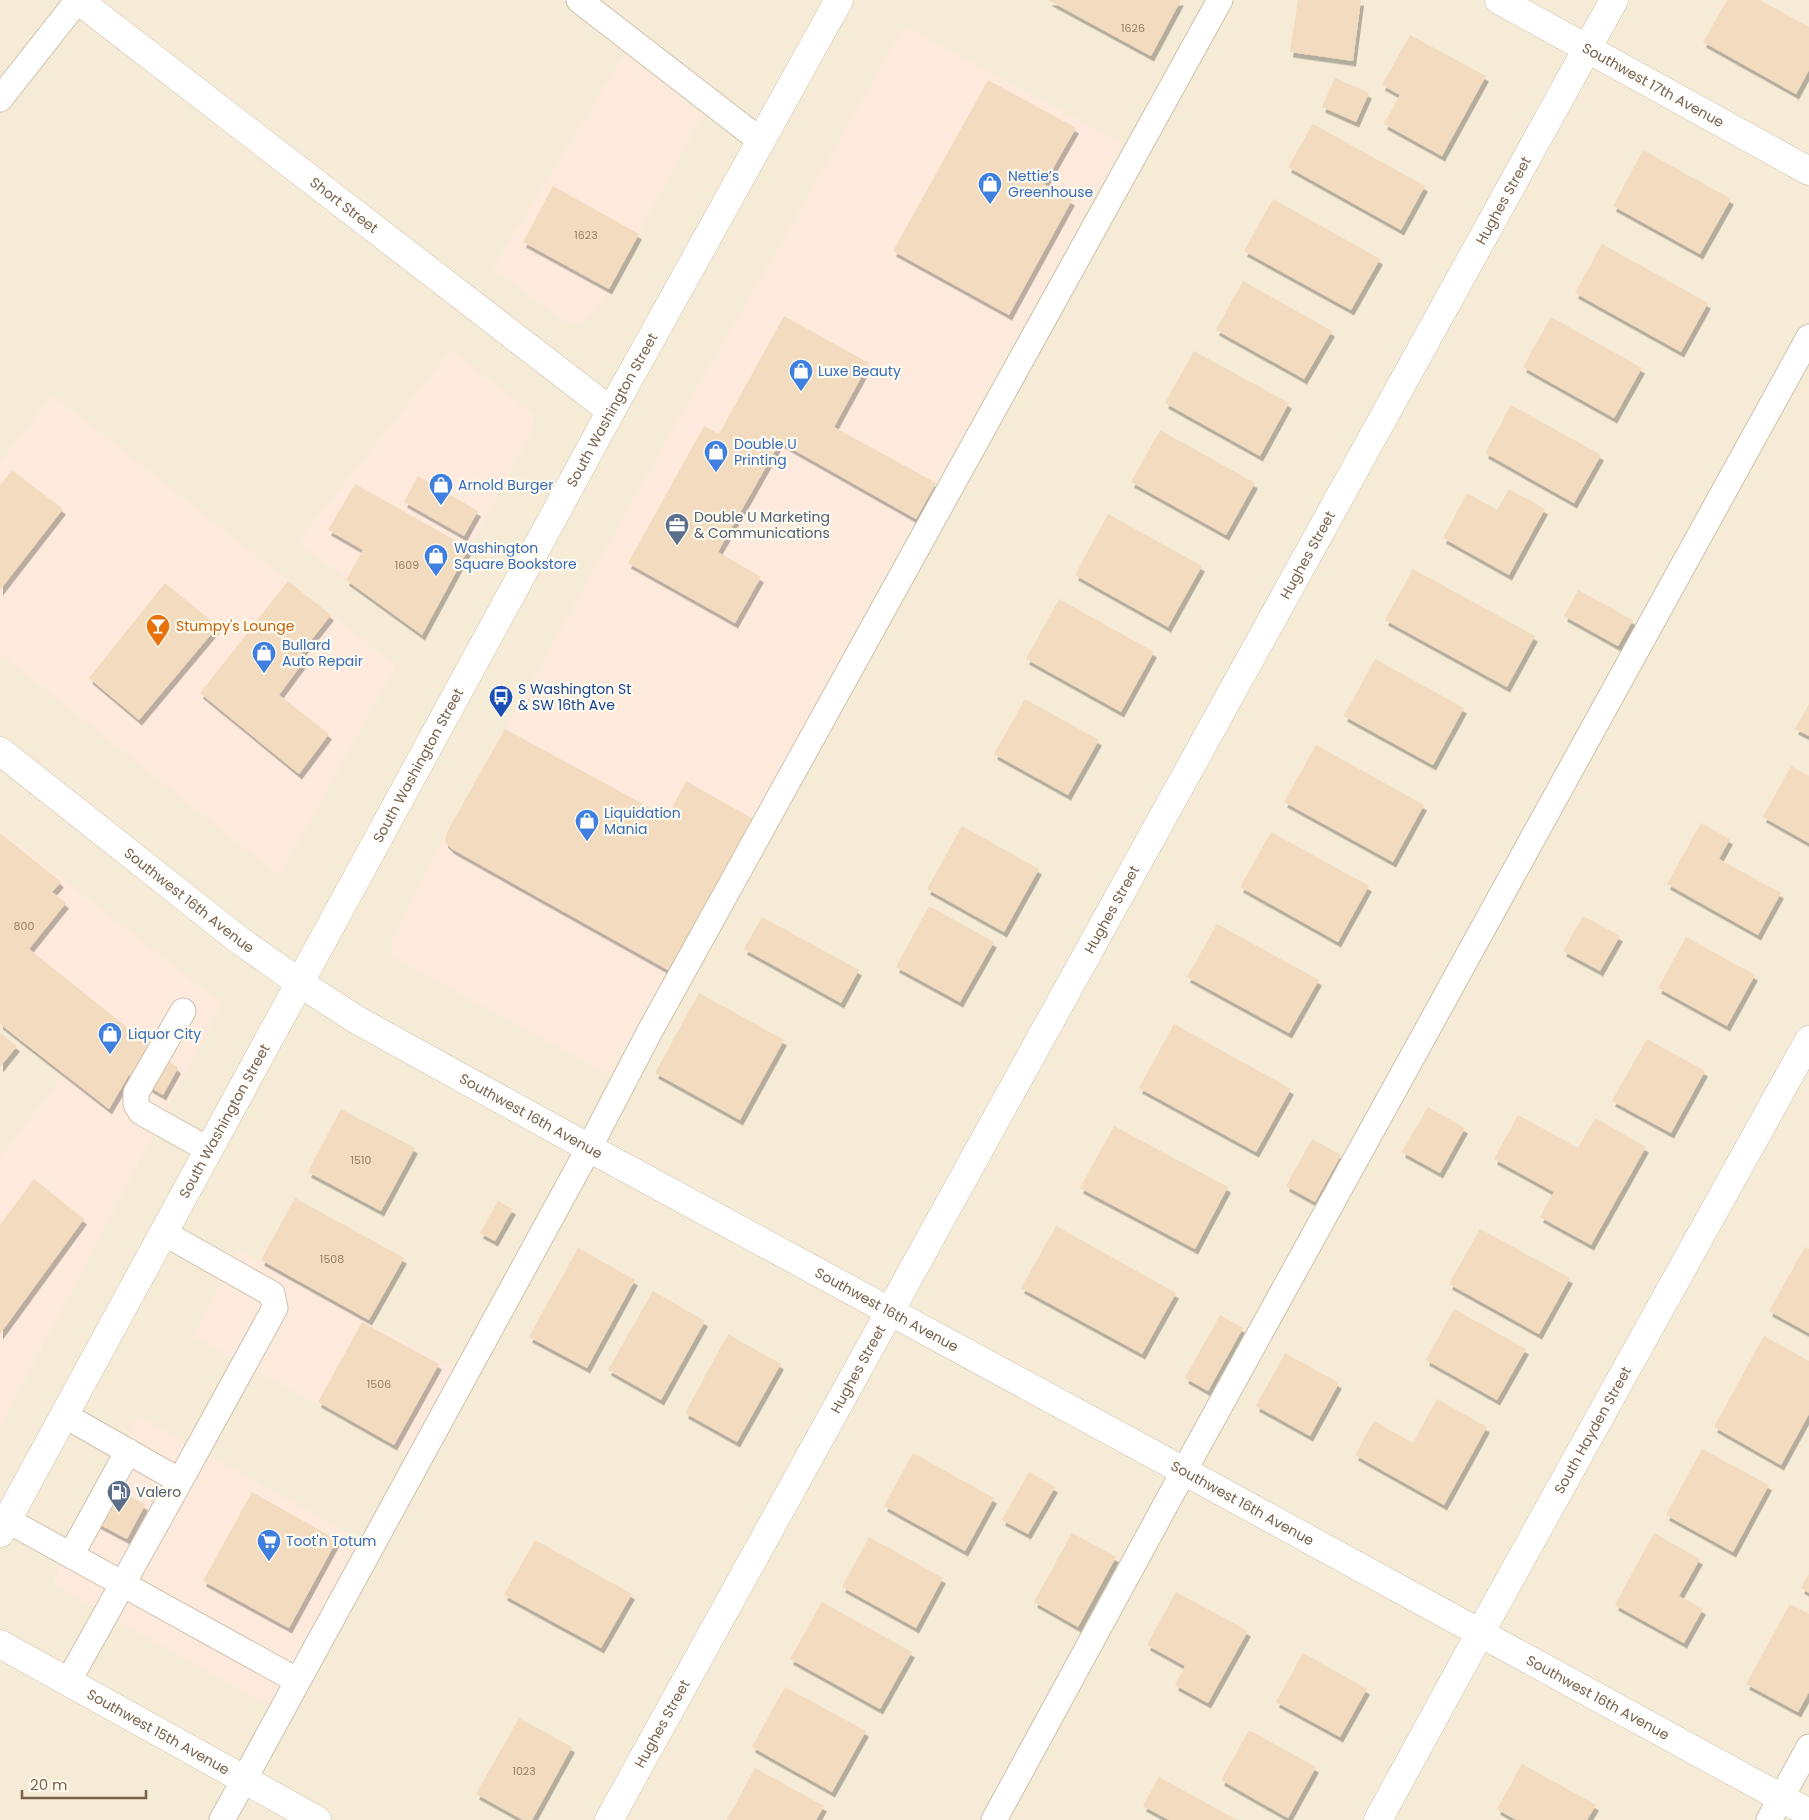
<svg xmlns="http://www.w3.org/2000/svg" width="1809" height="1820" viewBox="0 0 1809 1820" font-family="Poppins,sans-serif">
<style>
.residential{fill:#f5ebd6}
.commercial{fill:#fdeadc}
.building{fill:#f3dbbf;filter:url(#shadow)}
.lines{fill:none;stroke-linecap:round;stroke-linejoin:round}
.service-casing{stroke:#cfc1ad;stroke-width:27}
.minor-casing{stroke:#cfc1ad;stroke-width:29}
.tertiary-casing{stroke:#cfc1ad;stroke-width:29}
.secondary-casing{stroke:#d2c2ab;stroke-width:29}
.service{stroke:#fff;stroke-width:25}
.minor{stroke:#fff;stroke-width:28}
.tertiary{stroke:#fff;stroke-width:28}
.secondary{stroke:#fff;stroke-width:28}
.labels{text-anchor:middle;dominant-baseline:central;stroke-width:4.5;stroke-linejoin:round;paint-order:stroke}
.number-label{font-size:11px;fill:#978068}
.street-label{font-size:14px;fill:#78614b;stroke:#fffbef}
.shop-label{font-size:14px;fill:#366cbe;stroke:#fffbef;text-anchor:start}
.service-label{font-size:14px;fill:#4e5e75;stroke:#fffbef;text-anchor:start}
.food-label{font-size:14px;fill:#c56008;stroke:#fffbef;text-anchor:start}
.transit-label{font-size:14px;fill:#164399;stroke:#fffbef;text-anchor:start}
</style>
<defs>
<filter id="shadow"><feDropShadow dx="3" dy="5.5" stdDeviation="0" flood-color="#0004"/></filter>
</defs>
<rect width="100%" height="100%" fill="#fdf7e8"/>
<path class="residential" d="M 0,0 L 1809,0 L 1809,1820 L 0,1820 Z"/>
<path class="commercial" d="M 904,26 L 1123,144 L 936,483 L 768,791 L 609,1075 L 391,956 L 393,936 L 447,832 L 681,414 L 779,247 Z
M 625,53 L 703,115 L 597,310 L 581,324 L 565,322 L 493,268 Z
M 451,350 L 533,415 L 533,431 L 422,635 L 297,542 Z
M 52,395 L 396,666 L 280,876 L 0,653 L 0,462 Z
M 0,830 L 222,1004 L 0,1428 L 0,1157 L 64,1074 L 0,1024 Z
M 239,1250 L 455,1370 L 409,1455 L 193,1336 Z
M 138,1416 L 362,1541 L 269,1706 L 53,1584 L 75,1528 Z"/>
<path class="building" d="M 1048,0 L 1181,0 L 1151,56 Z
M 1298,0 L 1361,0 L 1353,61 L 1290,52 Z
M 1727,0 L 1760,0 L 1809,27 L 1809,70 L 1796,94 L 1703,42 Z
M 1410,35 L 1486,76 L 1442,156 L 1384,124 L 1400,95 L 1382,85 Z
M 1335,78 L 1369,93 L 1356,122 L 1322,107 Z
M 988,80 L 1076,128 L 1044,184 L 1072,200 L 1009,315 L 893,251 Z
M 1313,124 L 1425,186 L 1401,230 L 1288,167 Z
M 1643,150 L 1731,199 L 1700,254 L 1613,206 Z
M 553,186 L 639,234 L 609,289 L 523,242 Z
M 1273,199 L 1380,259 L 1351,310 L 1244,251 Z
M 1602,244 L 1708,303 L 1681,352 L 1575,293 Z
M 1243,281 L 1332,331 L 1304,379 L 1216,330 Z
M 784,316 L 869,363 L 834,427 L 936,483 L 916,519 L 780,442 L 718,552 L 761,577 L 735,623 L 628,563 L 704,426 L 719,434 Z
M 1551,317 L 1642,368 L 1614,418 L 1523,367 Z
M 1194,351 L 1289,403 L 1260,456 L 1165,403 Z
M 1511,405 L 1601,455 L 1574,503 L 1485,453 Z
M 1160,430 L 1255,483 L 1226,535 L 1131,482 Z
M 12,470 L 63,509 L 0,590 L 0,485 Z
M 418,476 L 478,511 L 464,536 L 404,502 Z
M 355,484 L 469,548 L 422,635 L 346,580 L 363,550 L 328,530 Z
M 1509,489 L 1545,509 L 1509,575 L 1443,538 L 1467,493 L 1497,510 Z
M 1108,514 L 1202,566 L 1168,627 L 1075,575 Z
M 1413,569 L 1535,636 L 1507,687 L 1385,620 Z
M 288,581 L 331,615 L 301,653 L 307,657 L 279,695 L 329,734 L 299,774 L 200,693 Z
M 165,583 L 218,626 L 139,720 L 89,678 Z
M 1578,590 L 1633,620 L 1618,646 L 1564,616 Z
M 1059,599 L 1154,652 L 1121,712 L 1026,659 Z
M 1375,659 L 1464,708 L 1433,765 L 1344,716 Z
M 1025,699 L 1099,740 L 1068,795 L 994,754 Z
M 1809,704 L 1809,736 L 1795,729 Z
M 505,729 L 667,817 L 686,781 L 753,819 L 668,970 L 452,849 L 445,842 L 447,832 Z
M 1316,745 L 1424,805 L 1393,862 L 1284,802 Z
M 1791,766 L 1809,776 L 1809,843 L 1763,817 Z
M 1701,823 L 1730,839 L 1719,859 L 1781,893 L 1758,935 L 1667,884 Z
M 962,826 L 1039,869 L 1004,932 L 927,889 Z
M 1271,832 L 1369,886 L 1338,942 L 1240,887 Z
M 0,833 L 61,882 L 52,892 L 66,903 L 29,949 L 178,1068 L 163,1095 L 129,1075 L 109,1109 L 0,1024 Z
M 929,906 L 994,942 L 960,1002 L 896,967 Z
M 1583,916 L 1620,936 L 1600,971 L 1563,951 Z
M 762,917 L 859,970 L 841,1003 L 744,949 Z
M 1217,924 L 1319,980 L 1289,1033 L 1187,977 Z
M 1686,937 L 1755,975 L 1727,1026 L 1658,988 Z
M 699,993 L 784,1040 L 740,1120 L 655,1073 Z
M 1174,1024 L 1291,1089 L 1256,1152 L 1139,1088 Z
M 0,1033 L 17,1046 L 0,1067 Z
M 1647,1039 L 1705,1071 L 1671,1133 L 1612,1101 Z
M 1428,1107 L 1465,1128 L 1440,1173 L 1402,1152 Z
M 341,1109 L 415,1148 L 381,1211 L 308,1172 Z
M 1518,1115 L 1578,1148 L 1595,1118 L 1646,1147 L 1591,1245 L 1540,1217 L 1554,1192 L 1494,1159 Z
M 1114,1126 L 1228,1187 L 1195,1249 L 1080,1188 Z
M 1312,1139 L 1341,1155 L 1315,1202 L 1286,1186 Z
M 34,1179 L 84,1219 L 0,1334 L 0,1225 Z
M 295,1198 L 404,1258 L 369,1320 L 261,1260 Z
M 498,1201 L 513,1209 L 495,1241 L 480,1233 Z
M 1056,1226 L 1176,1293 L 1142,1354 L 1021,1288 Z
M 1480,1229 L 1570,1278 L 1539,1334 L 1449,1284 Z
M 1805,1247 L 1809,1249 L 1809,1333 L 1769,1311 Z
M 578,1248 L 635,1280 L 587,1368 L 529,1337 Z
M 653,1291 L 705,1321 L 661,1400 L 608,1370 Z
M 1454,1309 L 1526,1349 L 1497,1400 L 1426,1360 Z
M 1220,1315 L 1243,1328 L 1208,1391 L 1185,1378 Z
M 362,1322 L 439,1364 L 394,1445 L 318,1402 Z
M 728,1334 L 781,1364 L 737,1442 L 685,1413 Z
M 1764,1336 L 1809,1361 L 1809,1414 L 1781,1465 L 1714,1427 Z
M 1285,1353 L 1339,1383 L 1310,1436 L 1256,1406 Z
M 1437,1399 L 1487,1427 L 1444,1505 L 1355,1455 L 1374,1421 L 1413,1443 Z
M 1702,1449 L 1769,1485 L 1733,1552 L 1666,1515 Z
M 913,1453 L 994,1498 L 965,1551 L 884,1506 Z
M 1029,1472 L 1055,1487 L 1028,1534 L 1002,1520 Z
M 112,1486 L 145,1505 L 127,1539 L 93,1521 Z
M 252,1492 L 337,1540 L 289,1628 L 203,1581 Z
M 1072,1533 L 1116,1557 L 1078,1627 L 1034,1602 Z
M 1654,1533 L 1700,1559 L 1679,1596 L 1703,1609 L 1684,1643 L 1615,1605 Z
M 869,1537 L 943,1578 L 916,1628 L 842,1587 Z
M 535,1540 L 632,1594 L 601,1648 L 504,1595 Z
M 1809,1574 L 1809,1593 L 1801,1588 Z
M 1176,1592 L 1248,1631 L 1208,1703 L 1175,1685 L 1185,1666 L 1147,1645 Z
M 822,1602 L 912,1652 L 880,1709 L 790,1659 Z
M 1790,1604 L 1809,1614 L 1809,1692 L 1798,1712 L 1746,1684 Z
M 1303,1653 L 1367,1689 L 1340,1737 L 1276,1702 Z
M 785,1687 L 866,1731 L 832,1792 L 752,1747 Z
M 519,1718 L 572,1747 L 532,1820 L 523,1820 L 476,1794 Z
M 1249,1730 L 1316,1767 L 1288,1818 L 1221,1780 Z
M 1522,1764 L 1596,1805 L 1587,1820 L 1516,1820 L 1497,1809 Z
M 755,1768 L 824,1806 L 816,1820 L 727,1820 Z
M 1159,1777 L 1237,1820 L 1169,1820 L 1143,1806 Z"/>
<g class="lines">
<defs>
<path id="service" d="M 579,0 L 761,141
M 0,99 L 78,0
M 183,1011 L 136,1093 L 136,1104 L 141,1112 L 209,1150
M 164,1233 L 272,1294 L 275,1308 L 180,1481
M 64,1415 L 180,1481 L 68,1682
M 7,1520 L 298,1681
M 71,1555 L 128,1451
M 222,1820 L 589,1148 L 650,1031 L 1220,0
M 994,1820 L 1184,1471 L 1809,337
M 1769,1820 L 1809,1747"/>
<g id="minor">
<path id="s1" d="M 78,0 L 611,411"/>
<path id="s2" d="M 1499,0 L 1809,171"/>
<path id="s3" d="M 609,1820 L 1614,0"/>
<path id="s4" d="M 1378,1820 L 1480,1633 L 1809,1040"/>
</g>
<g id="tertiary">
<path id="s5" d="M 0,751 L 239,940 L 300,983 L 357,1020 L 589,1148 L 1184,1471 L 1809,1813"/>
</g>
<g id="secondary">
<path id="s6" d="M 0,1533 L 611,411 L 839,0"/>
<path id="s7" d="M 0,1644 L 317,1820"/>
</g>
</defs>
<use href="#service" class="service-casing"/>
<use href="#minor" class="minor-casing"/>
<use href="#tertiary" class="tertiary-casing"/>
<use href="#secondary" class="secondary-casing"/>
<use href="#service" class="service"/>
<use href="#minor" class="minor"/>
<use href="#tertiary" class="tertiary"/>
<use href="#secondary" class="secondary"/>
</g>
<defs>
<symbol id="shop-pin" viewBox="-11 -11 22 30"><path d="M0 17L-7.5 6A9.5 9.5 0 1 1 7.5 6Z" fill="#3f7fe0" stroke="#fffbef"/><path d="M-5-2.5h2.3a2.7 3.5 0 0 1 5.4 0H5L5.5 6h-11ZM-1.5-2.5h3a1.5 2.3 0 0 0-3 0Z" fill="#fff"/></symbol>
<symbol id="office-pin" viewBox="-11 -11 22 30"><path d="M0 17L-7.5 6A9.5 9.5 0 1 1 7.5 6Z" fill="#5c6f8a" stroke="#fffbef"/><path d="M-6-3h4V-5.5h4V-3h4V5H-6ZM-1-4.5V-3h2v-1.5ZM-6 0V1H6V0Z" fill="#fff"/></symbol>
<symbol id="bar-pin" viewBox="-11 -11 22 30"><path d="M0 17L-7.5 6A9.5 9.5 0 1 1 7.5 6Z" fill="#e8710a" stroke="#fffbef"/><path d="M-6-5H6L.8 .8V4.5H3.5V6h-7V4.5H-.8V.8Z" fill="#fff"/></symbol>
<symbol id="bus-pin" viewBox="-11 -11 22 30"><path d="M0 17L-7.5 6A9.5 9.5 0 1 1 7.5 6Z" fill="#1a4fb4" stroke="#fffbef"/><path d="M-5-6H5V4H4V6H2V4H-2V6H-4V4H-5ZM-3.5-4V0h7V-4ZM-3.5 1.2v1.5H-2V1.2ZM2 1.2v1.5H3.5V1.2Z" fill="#fff"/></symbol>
<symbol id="fuel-pin" viewBox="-11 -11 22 30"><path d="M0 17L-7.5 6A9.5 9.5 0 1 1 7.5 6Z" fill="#5c6f8a" stroke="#fffbef"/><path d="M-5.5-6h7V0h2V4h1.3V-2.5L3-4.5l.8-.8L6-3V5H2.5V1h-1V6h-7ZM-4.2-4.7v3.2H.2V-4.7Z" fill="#fff"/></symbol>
<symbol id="supermarket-pin" viewBox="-11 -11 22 30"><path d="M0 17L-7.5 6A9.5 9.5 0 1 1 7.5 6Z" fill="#3f7fe0" stroke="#fffbef"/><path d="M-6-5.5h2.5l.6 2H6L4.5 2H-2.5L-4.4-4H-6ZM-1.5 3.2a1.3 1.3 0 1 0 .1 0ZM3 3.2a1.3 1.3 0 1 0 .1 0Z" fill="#fff"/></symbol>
</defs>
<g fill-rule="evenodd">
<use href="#shop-pin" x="976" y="170" width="28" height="38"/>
<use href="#shop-pin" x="787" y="357" width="28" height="38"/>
<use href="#shop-pin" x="702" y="438" width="28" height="38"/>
<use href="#shop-pin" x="427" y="471" width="28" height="38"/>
<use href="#office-pin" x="663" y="511" width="28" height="38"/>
<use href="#shop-pin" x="422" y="542" width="28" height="38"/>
<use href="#bar-pin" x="144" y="612" width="28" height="38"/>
<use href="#shop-pin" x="250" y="639" width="28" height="38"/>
<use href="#bus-pin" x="487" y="683" width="28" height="38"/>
<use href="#shop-pin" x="573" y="807" width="28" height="38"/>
<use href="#shop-pin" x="96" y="1020" width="28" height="38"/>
<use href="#fuel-pin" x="105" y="1478" width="28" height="38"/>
<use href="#supermarket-pin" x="255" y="1527" width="28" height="38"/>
</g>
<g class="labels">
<g class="number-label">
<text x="1133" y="28">1626</text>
<text x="586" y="235">1623</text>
<text x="407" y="565">1609</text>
<text x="24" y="926">800</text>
<text x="361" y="1160">1510</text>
<text x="332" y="1259">1508</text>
<text x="379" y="1384">1506</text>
<text x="524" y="1771">1023</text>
</g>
<g class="street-label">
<text stroke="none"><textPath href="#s2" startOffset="176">Southwest 17th Avenue</textPath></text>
<text stroke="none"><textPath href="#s3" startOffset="1850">Hughes Street</textPath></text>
<text stroke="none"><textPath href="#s1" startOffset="336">Short Street</textPath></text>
<text stroke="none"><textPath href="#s6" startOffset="1279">South Washington Street</textPath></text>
<text stroke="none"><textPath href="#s3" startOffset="1445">Hughes Street</textPath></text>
<text stroke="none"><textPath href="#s6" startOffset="874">South Washington Street</textPath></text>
<text stroke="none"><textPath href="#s5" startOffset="241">Southwest 16th Avenue</textPath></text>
<text stroke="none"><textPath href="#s3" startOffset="1040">Hughes Street</textPath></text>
<text stroke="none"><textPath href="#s5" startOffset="646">Southwest 16th Avenue</textPath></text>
<text stroke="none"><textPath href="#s6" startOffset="469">South Washington Street</textPath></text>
<text stroke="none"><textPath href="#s5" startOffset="1051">Southwest 16th Avenue</textPath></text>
<text stroke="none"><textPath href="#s3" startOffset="515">Hughes Street</textPath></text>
<text stroke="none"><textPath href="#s4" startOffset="445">South Hayden Street</textPath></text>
<text stroke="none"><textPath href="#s5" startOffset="1456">Southwest 16th Avenue</textPath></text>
<text stroke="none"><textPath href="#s5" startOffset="1861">Southwest 16th Avenue</textPath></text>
<text stroke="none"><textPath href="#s3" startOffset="110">Hughes Street</textPath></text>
<text stroke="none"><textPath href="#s7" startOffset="181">Southwest 15th Avenue</textPath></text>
</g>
<g class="shop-label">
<text x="1008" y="176">Nettie’s<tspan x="1008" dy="16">Greenhouse</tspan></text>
<text x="818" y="371">Luxe Beauty</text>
<text x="734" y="444">Double U<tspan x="734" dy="16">Printing</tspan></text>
<text x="458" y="485">Arnold Burger</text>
<text x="454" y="548">Washington<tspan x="454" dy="16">Square Bookstore</tspan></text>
<text x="282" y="645">Bullard<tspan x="282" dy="16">Auto Repair</tspan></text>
<text x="604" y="813">Liquidation<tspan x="604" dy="16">Mania</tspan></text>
<text x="128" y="1034">Liquor City</text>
<text x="286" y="1541">Toot'n Totum</text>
</g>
<g class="service-label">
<text x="694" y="517">Double U Marketing<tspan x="694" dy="16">&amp; Communications</tspan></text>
<text x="136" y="1492">Valero</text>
</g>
<g class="food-label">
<text x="176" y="626">Stumpy's Lounge</text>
</g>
<g class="transit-label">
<text x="518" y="689">S Washington St<tspan x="518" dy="16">&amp; SW 16th Ave</tspan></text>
</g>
</g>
<path d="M22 1790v8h124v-8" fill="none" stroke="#78614b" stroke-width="2.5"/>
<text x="30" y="1790" font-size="15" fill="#78614b" stroke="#fffbef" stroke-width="4" paint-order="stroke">20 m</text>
</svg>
